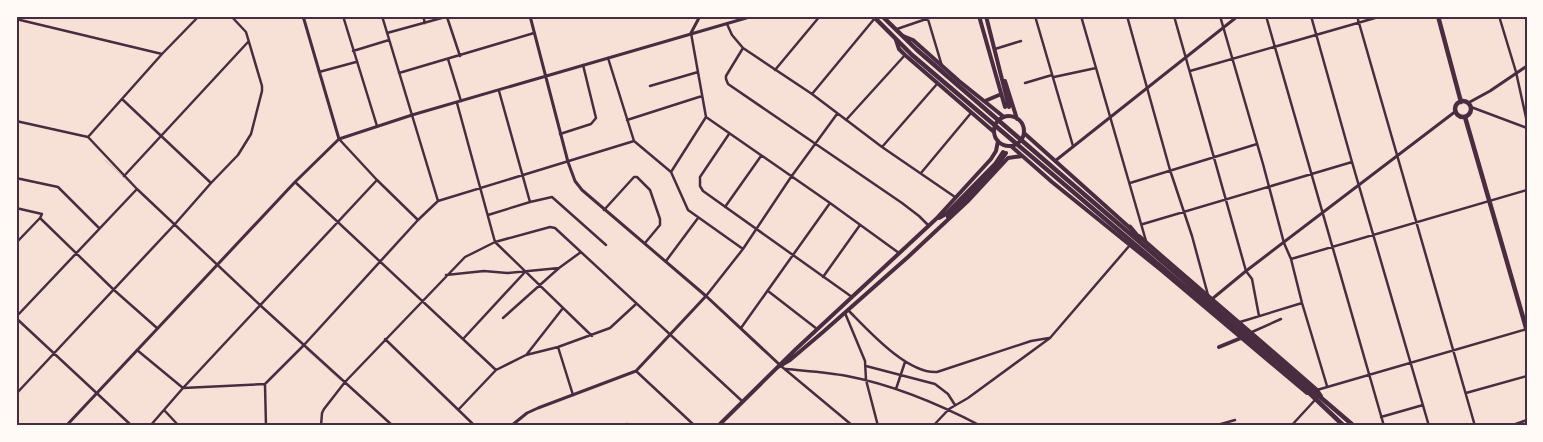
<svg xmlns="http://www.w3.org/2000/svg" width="1543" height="442" viewBox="0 0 1543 442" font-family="Bitter,serif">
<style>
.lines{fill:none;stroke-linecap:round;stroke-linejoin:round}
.stream{stroke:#dcb8b0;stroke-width:1}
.minor{stroke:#4a2c40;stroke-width:2.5}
.tertiary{stroke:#4a2c40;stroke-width:3}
.secondary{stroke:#4a2c40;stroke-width:4}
.primary{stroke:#4a2c40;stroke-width:4.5}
.trunk{stroke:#4a2c40;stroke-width:4.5}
.neatline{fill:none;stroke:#4a2c40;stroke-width:2}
</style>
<rect width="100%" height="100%" fill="#f7e1d7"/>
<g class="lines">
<path class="stream" d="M 105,160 L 133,186
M 306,349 L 340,380"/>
<path class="minor" d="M 343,16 L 377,126
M 382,16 L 438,201
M 423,16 L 425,23
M 927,16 L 942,66
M 1035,16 L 1073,146
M 1081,16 L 1146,241
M 1127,16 L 1170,170 L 1192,236 L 1208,295
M 1174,16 L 1246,271 L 1252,279 L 1259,316
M 1220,16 L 1263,164 L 1284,243 L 1291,259 L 1302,303 L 1327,386
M 1266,16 L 1384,426
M 1311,16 L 1352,162 L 1429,426
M 1357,16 L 1475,426
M 1499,16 L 1516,72 L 1527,122
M 447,17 L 460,56
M 16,19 L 162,54
M 727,24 L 732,35 L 743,48 L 812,94 L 882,147 L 955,197
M 897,29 L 935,16
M 387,33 L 449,16
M 691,33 L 706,117 L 830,203 L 899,253
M 743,48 L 726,76 L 726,79 L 728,84 L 902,203 L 919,216 L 929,226
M 995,49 L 1021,41
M 353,51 L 389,40
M 608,58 L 634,141
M 448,59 L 461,101
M 775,70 L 820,16
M 1190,71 L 1382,16
M 319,72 L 356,62
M 399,73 L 534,33
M 1054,77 L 1096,68
M 1025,83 L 1052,75
M 650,86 L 698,72
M 499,91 L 530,202
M 812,94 L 875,18
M 122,99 L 211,183
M 457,103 L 495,242 L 592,336
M 1471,107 L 1527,128
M 706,117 L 671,172 L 688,210 L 743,249
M 627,120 L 702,96
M 846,120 L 905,55
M 16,121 L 88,137 L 137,189 L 261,306 L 393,426
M 560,134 L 591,124 L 596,118 L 583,65
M 729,134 L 700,177 L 700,186 L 703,191 L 852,297
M 88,137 L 162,54 L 199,16
M 339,139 L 377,180 L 418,220
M 882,147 L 937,84
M 921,173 L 971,113
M 124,176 L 248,42
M 16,178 L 58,187 L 99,228
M 295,182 L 496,370
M 1130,183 L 1257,144
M 725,207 L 761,156
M 16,208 L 42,214 L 40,218 L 16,243
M 604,210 L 634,177 L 637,177 L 650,190 L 660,219 L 660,225 L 645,243
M 488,215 L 530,202 L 552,197 L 606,245
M 40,218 L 114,290 L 157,328
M 1143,224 L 1352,162
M 1291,259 L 1527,190
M 666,261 L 698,218
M 446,275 L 484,271 L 507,273 L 559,268
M 823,277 L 860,225
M 768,291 L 817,329
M 706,296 L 743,249 L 791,177 L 837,114
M 848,310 C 868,330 907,374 937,372 L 1031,341 L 1049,338
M 845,313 L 865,361 L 866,380 L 878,426
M 16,317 L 137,189
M 16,318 L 132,426
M 503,318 L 559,268 L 581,252
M 1240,322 L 1302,303
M 741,328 L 830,203
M 1252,332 L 1281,319
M 385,339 L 475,426
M 463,339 L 525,272
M 558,347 L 573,395
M 137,350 L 183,388 L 265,384 L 304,345 L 418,220 L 438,201 L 634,141 L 671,172
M 527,354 L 563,308
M 781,366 L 853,426
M 866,366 L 935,384 L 948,394 L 955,405
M 786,369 C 806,371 827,372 847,376 C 894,385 939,404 981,426
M 636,371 L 695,426
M 265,385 L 266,426
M 896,389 L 905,362
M 1317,390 L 1527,329
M 1466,393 L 1527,376
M 16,394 L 175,224 L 211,183 L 238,155 L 251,134 L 262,91 L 262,86 L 246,32 L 231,16
M 459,409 L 496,370 L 526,355 L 558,347 L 610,328 L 636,304
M 164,410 L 179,426
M 1381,417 L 1423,405
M 150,426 L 183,388 L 377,180
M 321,426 L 322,413 L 324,409 L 345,382 L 465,257 L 495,242 L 550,227 L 555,228 L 742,401
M 622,426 L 627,424 L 629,426
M 933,426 L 949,409 L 968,398 L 1050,338 L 1130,245
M 1214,426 L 1235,420
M 1291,426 L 1315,400
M 1510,426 L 1527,420"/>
<path class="tertiary" d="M 303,16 L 339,139
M 530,16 L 568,162 L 575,181 L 582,190 L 706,296 L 780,365
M 691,33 L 700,16
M 1468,103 L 1490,91 L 1527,66
M 1055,161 L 1238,16
M 1212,299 L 1246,271 L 1456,111
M 66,426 L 295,182 L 339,139 L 412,115 L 753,16
M 511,426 L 527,413 L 538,408 L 636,371 L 706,296"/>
<path class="secondary" d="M 979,16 L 1005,107
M 986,16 L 1009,107
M 903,36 L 913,40 L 959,81 L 1004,117
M 896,40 L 899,49 L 905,55 L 994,132
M 1005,81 L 1017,119
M 985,101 L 999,95
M994 131a15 15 0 1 1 30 0a15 15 0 1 1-30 0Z
M 1024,133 L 1130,228
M 1011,146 L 1052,182 L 1161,270 L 1307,393
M 948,217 L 996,167 L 1006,153
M 939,218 L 946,214 L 995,164 L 1003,152
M 1139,236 C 1198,288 1258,338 1317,390 L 1321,396
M 1219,347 L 1241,338
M 778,367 L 790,360 L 823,332 L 908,257 L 969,200 L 1008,158 L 1022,156
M 718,426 L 796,349 L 936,219 L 991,159 L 996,151 L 998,141"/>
<path class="primary" d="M 873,16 L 912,55 L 1191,292 L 1304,388 L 1344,426
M 882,16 L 917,50 L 1057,171 L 1354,426
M 1130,227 L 1140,239"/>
<path class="trunk" d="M 1438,16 L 1461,102
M1455 109a8 8 0 1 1 16 0a8 8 0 1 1-16 0Z
M 1465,117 L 1527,331"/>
</g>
<rect width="1543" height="442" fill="none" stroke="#fffaf5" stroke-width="35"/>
<rect x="18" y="18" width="1508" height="406" class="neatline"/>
</svg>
